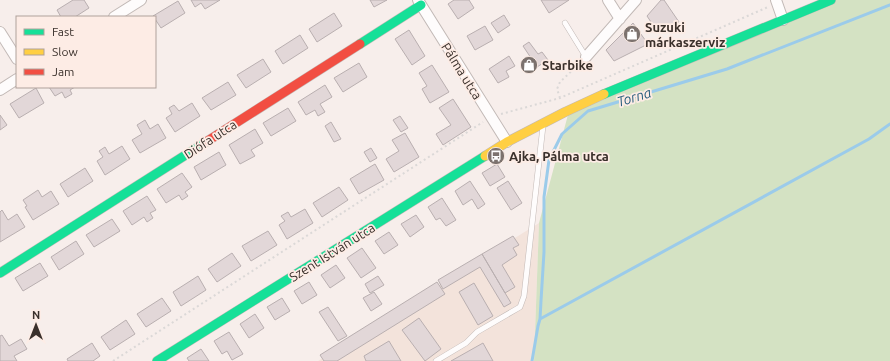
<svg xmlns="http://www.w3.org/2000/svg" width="890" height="361" viewBox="0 0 890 361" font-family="Ubuntu,sans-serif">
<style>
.industrial{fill:#f3e3db}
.green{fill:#d4e2c3}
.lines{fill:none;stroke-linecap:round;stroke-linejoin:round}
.stream{stroke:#9bcbea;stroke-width:3}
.building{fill:#e2d7d8;stroke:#b9afb0}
.lane-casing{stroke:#c2b9b6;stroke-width:6}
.street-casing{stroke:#c2b9b6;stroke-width:12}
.fast-casing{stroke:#c2b9b6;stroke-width:10}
.slow-casing{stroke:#c2b9b6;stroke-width:10}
.jam-casing{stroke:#c2b9b6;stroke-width:10}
.path{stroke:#dbd8d7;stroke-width:2;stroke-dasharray:2 3;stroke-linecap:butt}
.lane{stroke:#fefcfc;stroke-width:5}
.street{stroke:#fefcfc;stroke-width:10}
.fast{stroke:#16e098;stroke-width:9}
.slow{stroke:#ffcf43;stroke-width:9}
.jam{stroke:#f24e42;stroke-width:9}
.labels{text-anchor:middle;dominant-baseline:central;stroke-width:3.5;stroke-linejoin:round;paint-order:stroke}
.poi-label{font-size:13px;font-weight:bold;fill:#3a302b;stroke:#fdece5;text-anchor:start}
.street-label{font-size:13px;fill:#3a302b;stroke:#fdece5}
.water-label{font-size:14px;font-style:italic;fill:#285e7d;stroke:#fdece5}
</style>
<rect width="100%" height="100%" fill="#f7eeeb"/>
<path class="industrial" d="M 539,223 L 534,361 L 318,361 Z"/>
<path class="green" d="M 834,0 L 890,0 L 890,361 L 534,361 L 539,223 L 569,111 Z"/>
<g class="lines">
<path class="stream" d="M 540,319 L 869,139 L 890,124
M 532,361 L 538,326 L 540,319 L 541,301 L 544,252 L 544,197 L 549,160 L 562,134 L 588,111 L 727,69 L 890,5"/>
</g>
<path class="building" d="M 73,0 L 84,0 L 89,8 L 75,17 L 61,17 L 57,10 Z
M 191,0 L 220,0 L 205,9 L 201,3 L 195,7 Z
M 370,0 L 387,0 L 374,7 Z
M 454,0 L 469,0 L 474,8 L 458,19 L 448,4 Z
M 541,0 L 569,0 L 549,13 Z
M 661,0 L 664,0 L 679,22 L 657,31 L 647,16 Z
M 178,1 L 185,13 L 161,28 L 155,19 L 155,17 L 153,16 Z
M 334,13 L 342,26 L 317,42 L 309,29 Z
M 504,15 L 510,25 L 498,33 L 491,23 Z
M 633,23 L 648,44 L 614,61 L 606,50 Z
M 485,26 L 493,40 L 475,50 L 467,36 Z
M 409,30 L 425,56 L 412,65 L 395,39 Z
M 300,35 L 308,48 L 283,64 L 275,51 Z
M 529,42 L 538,54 L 542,52 L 548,60 L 537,67 L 523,46 Z
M 509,56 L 515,66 L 506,71 L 509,77 L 498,83 L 489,69 Z
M 529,57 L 536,68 L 530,73 L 522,62 Z
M 263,59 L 271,72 L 246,88 L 237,75 Z
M 359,63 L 367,77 L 343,92 L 334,78 Z
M 432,65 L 449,92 L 430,103 L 422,89 L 427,86 L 419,73 Z
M 228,82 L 236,95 L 211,110 L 202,98 Z
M 325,85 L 332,97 L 320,104 L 325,112 L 318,116 L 315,110 L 306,115 L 298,102 Z
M 49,87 L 75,87 L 70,90 L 72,94 L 65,98 L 62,92 L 55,96 Z
M 36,88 L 44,103 L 19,118 L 10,104 Z
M 453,99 L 471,127 L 443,145 L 436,134 L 451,125 L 439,108 Z
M 192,103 L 200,116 L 175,132 L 166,118 L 172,114 L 169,108 L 174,105 L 179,111 Z
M 288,108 L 296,121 L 271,136 L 263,123 Z
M 0,115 L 7,125 L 0,130 Z
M 400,116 L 408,128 L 401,132 L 393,120 Z
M 145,120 L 150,129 L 158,124 L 166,138 L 140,153 L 132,140 L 142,134 L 137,125 Z
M 331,122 L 341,139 L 334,142 L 325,126 Z
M 255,129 L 263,143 L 251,150 L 255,156 L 240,164 L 229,145 Z
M 405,133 L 419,157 L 394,172 L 386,159 L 399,151 L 392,140 Z
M 122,146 L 130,159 L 105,175 L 97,161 L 103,157 L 99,151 L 105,147 L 109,154 Z
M 371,148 L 377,158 L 370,162 L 364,152 Z
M 219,152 L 226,165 L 201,180 L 194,167 Z
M 375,164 L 384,180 L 359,194 L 350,179 Z
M 497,164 L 505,177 L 490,186 L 482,173 Z
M 85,168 L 93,181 L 68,197 L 60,184 Z
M 182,173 L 192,187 L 185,192 L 188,196 L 182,200 L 179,195 L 166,203 L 157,189 Z
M 470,181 L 485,204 L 478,209 L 472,199 L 463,205 L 455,191 Z
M 508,181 L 522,203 L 511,210 L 497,188 Z
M 339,187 L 348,200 L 322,217 L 313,203 Z
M 38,190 L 42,197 L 51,191 L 59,204 L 33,220 L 25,207 L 27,206 L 23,200 Z
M 147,196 L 156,210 L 150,213 L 153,218 L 147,222 L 144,217 L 132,225 L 123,211 Z
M 442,198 L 456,220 L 446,226 L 440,218 L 436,220 L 428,207 Z
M 305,209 L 313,223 L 287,239 L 279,225 L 285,221 L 281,216 L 288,212 L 291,217 Z
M 2,210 L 8,220 L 17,214 L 25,227 L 0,242 L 0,212 Z
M 416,215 L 424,227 L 410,237 L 401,224 Z
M 112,219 L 120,231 L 94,247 L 86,235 Z
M 268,231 L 277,245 L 251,261 L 242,246 Z
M 389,232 L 398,245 L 384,254 L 375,241 Z
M 513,236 L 519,245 L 513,248 L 517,255 L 502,265 L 515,287 L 505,293 L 482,254 Z
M 76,241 L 84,254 L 59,270 L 51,257 Z
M 362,248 L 376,268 L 361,278 L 347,258 Z
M 232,253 L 241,266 L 217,282 L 208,269 Z
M 482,254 L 511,303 L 504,307 L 480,267 L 443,289 L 438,280 Z
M 40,263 L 48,276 L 23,291 L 15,278 Z
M 336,265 L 345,278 L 330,288 L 321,275 Z
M 198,276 L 206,290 L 181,306 L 173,292 Z
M 378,276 L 384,285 L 370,293 L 365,284 Z
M 309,282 L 317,295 L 302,304 L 294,291 Z
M 437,282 L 445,294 L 337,361 L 324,361 L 320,355 Z
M 474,283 L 493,316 L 478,325 L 459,292 Z
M 374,292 L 382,304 L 371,311 L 363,298 Z
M 162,298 L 171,311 L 146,327 L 137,314 Z
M 282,298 L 290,311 L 275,320 L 267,307 Z
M 328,307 L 347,336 L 338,341 L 319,312 Z
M 255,314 L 264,328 L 249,338 L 240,324 Z
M 419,318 L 441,349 L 425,361 L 402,330 Z
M 126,320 L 135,334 L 110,350 L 101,337 Z
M 229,332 L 243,354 L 232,360 L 227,351 L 222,354 L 214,341 Z
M 2,335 L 9,346 L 21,339 L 27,349 L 14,356 L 17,361 L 0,361 L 0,336 Z
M 389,341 L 401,361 L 366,361 L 364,356 Z
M 92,343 L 100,356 L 93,361 L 68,361 L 67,359 Z
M 483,343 L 493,361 L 451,361 Z
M 201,349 L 209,361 L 189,361 L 187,358 Z"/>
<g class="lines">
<defs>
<path id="lane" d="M 565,23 L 586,57
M 436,361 L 466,343 L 477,332 L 520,307 L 524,296 L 543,126"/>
<path id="street" d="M 418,0 L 507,142
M 608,0 L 620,19
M 776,0 L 783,20
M 114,17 L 141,0
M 0,32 L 17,59
M 586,57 L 636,0
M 0,90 L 17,79"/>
<path id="fast" d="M 360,44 L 421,5
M 604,94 L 831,0
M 0,273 L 206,142
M 157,361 L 485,156"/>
<path id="slow" d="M 485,156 L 507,142 L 565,112 L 604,94"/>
<path id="jam" d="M 206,142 L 360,44"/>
</defs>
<use href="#lane" class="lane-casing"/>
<use href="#street" class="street-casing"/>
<use href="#fast" class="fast-casing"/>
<use href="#slow" class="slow-casing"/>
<use href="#jam" class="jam-casing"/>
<path class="path" d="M 560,98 L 557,89 L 560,82 L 579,64
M 501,114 L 560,98 L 768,7
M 113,361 L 483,122"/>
<use href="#lane" class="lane"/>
<use href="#street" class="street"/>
<use href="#fast" class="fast"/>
<use href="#slow" class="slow"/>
<use href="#jam" class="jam"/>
</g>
<defs>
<symbol id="shop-disc" viewBox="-11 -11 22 22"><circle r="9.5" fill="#7c726e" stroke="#fdece5"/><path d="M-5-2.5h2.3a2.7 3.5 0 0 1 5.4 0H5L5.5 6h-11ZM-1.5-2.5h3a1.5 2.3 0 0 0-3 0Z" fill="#fff"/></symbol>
<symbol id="bus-disc" viewBox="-11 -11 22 22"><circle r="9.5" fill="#7c726e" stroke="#fdece5"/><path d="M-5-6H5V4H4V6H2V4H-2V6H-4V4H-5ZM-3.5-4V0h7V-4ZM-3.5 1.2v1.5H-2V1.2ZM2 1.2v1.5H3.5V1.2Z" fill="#fff"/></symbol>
</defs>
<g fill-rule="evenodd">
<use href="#shop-disc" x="622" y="24" width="20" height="20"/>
<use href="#shop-disc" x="519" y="55" width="20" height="20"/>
<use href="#bus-disc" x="486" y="146" width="20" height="20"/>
</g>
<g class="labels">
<g class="poi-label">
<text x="645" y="27">Suzuki<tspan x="645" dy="15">márkaszerviz</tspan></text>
<text x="542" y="65">Starbike</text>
<text x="509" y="156">Ajka, Pálma utca</text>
</g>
<g class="street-label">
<text transform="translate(462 71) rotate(58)">Pálma utca</text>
<text transform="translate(210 139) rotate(-33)">Diófa utca</text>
<text transform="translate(332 252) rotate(-32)">Szent István utca</text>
</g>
<g class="water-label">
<text transform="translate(634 97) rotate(-17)">Torna</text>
</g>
</g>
<rect x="16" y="16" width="140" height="72" fill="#fdece5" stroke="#afa19b"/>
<rect x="24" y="29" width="20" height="6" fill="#16e098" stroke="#afa19b"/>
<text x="52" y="36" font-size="12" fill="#3a302b">Fast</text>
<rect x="24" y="49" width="20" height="6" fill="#ffcf43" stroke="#afa19b"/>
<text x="52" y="56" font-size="12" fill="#3a302b">Slow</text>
<rect x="24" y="69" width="20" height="6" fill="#f24e42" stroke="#afa19b"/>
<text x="52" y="76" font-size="12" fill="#3a302b">Jam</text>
<g transform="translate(36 325)" stroke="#fdece5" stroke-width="3" paint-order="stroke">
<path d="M0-3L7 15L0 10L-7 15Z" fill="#3a302b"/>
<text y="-6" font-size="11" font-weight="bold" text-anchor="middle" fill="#3a302b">N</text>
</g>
</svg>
